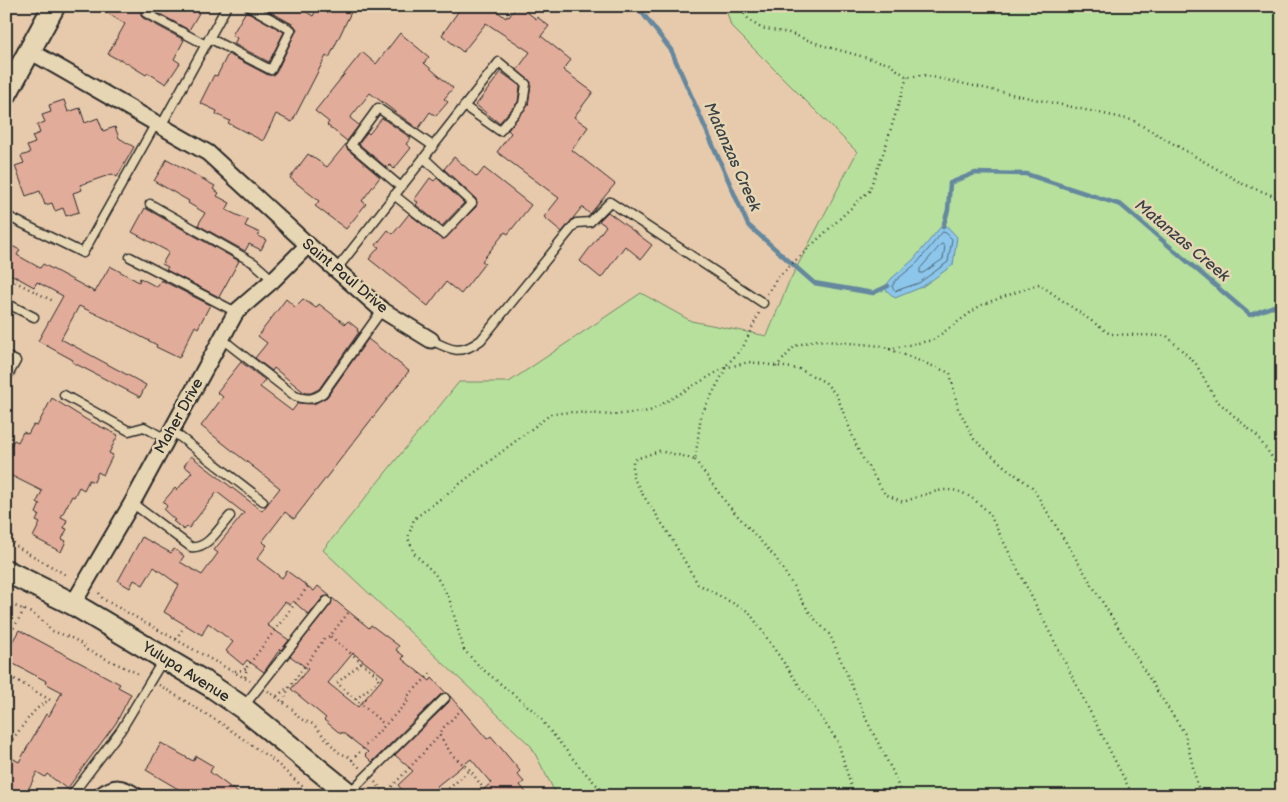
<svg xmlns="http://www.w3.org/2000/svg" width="1288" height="802" viewBox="0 0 1288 802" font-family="'Balsamiq Sans',sans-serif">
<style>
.green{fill:#b7e09c;stroke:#718664}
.water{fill:#8cc6eb;stroke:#65889e}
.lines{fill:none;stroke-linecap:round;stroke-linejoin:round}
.shore{stroke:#526978;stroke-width:1}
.stream{stroke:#65889e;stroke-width:4.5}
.building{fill:#e2ac9a;stroke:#2b2b2b;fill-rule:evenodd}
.lane-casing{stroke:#2b2b2b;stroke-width:11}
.street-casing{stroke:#2b2b2b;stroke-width:19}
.secondary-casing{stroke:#2b2b2b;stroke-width:25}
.path{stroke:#2b2b2b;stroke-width:2.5;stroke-dasharray:1 4;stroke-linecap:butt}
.lane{stroke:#e7d6b3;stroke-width:8}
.street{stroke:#e7d6b3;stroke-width:15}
.secondary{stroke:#e7d6b3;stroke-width:21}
.labels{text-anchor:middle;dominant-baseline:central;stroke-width:5;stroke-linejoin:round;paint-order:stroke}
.street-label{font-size:15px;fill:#2b2b2b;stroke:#e7d6b3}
.water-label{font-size:16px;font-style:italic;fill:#3a4248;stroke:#e7d6b3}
</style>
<rect width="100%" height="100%" fill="#e7caac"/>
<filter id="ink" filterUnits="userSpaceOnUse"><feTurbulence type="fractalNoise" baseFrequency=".02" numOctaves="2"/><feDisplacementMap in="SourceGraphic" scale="10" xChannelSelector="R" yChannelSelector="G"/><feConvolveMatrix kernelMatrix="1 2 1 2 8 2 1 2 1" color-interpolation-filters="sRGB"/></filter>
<g filter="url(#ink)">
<path class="green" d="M 725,6 L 1282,6 L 1282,796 L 557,796 L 531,746 L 323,550 L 459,382 L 509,382 L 641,293 L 691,321 L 767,336 L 788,284 L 857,152 L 731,26 Z"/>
<path class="water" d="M 944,223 L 957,237 L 953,265 L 922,287 L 895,298 L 884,288 L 892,278 L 913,260 Z"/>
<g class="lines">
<path class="shore" d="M 943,232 L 946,233 L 952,239 L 948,262 L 919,283 L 895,291 L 892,287 L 895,281 L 917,263 Z
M 942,244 L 945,246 L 943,259 L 923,273 L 920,273 L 920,269 Z"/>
<path class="stream" d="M 637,6 L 671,50 L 748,225 L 814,283 L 873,293 L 888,286
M 943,227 L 948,210 L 950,183 L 975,173 L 1026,174 L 1121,205 L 1250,315 L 1282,303"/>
</g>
<path class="building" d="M 96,6 L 186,6 L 199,13 L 189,30 L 149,8 L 143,8 L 141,11 L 141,16 L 143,18 L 184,40 L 174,59 L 180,63 L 166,84 L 150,74 L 148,73 L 146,75 L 120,59 L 119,60 L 108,54 L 125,24 Z
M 260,6 L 297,6 L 313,16 L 318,6 L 354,6 L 329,58 L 326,56 L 292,122 L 276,114 L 263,141 L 228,123 L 230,121 L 216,114 L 217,111 L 200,103 L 214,75 L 217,76 L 228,54 L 268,75 L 274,75 L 276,73 L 297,29 L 294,25 Z
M 462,6 L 490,6 L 506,18 L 507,16 L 509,17 L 517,6 L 519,6 L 536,19 L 537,17 L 549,26 L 541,36 L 571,60 L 563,70 L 593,92 L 574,117 L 588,127 L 572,150 L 615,184 L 590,214 L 582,207 L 562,232 L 544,217 L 559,198 L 497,152 L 511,133 L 508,130 L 528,105 L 531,82 L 517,70 L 530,52 L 486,23 L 463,52 L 442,35 Z
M 246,11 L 284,32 L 269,62 L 234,44 L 237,38 L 232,35 Z
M 400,33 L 429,57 L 424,63 L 453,88 L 444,99 L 448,102 L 436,116 L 430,112 L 418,129 L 370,93 L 350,118 L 359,125 L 347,141 L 327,125 L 329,122 L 315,111 L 362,52 L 376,64 Z
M 501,72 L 520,86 L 518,102 L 499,123 L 476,105 Z
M 64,100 L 68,112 L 80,108 L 85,123 L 98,118 L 103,131 L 115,127 L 119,138 L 134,147 L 117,177 L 112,174 L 80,185 L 82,190 L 73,193 L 79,212 L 66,216 L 63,208 L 55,211 L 52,203 L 45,205 L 40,191 L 26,196 L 15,166 L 24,163 L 21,156 L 30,153 L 27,146 L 35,143 L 32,136 L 40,133 L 37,125 L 45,122 L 42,115 L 51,112 L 49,105 Z
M 382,118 L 411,138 L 406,144 L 411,148 L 394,169 L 390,165 L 387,168 L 359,144 L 367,132 L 369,134 Z
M 346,144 L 347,149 L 380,177 L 362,201 L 366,204 L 346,229 L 315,206 L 319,201 L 290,178 L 308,154 L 327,167 Z
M 454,157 L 477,177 L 484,168 L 531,205 L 508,234 L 505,232 L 482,261 L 485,263 L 461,294 L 446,282 L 428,306 L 369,259 L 379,247 L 376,245 L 388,230 L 393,234 L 409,214 L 440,238 L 444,239 L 476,207 L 477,202 L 476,199 L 444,169 Z
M 167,159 L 215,186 L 213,189 L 219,193 L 217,196 L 230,203 L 226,210 L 248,220 L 245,226 L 260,233 L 258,236 L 266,240 L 261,250 L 249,244 L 245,251 L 198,225 L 205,213 L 188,203 L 189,201 L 154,181 Z
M 430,178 L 434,181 L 437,178 L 464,203 L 442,226 L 416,205 L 418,202 L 414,200 Z
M 145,208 L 239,261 L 219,297 L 166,270 L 168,267 L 162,264 L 169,252 L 132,232 Z
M 608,212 L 652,245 L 641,259 L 625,246 L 601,278 L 580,261 L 606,226 L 599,221 Z
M 6,243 L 20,250 L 17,255 L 40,268 L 43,264 L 95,292 L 110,266 L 139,282 L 140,278 L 157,287 L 161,280 L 210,305 L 198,328 L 195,326 L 179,358 L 156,347 L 157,345 L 111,321 L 79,306 L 61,339 L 146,385 L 140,397 L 72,362 L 73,360 L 38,341 L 63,296 L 37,282 L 34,287 L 7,272 L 6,273 Z
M 286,299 L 295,307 L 303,299 L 316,308 L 319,304 L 345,324 L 348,321 L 358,329 L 357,331 L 359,332 L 319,389 L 311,393 L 305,393 L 274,368 L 272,371 L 255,358 L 267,343 L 258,336 Z
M 368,339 L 409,371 L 294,519 L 285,512 L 262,542 L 267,545 L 257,559 L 282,578 L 287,571 L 314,591 L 318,586 L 330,596 L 323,597 L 309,615 L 293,601 L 290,605 L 285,602 L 267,625 L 289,640 L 281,650 L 280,649 L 264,672 L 247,660 L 243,665 L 226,651 L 233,642 L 208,623 L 202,635 L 164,612 L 179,585 L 154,567 L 143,585 L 134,580 L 130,588 L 118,581 L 142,537 L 171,553 L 174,549 L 184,556 L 180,562 L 202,575 L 218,553 L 214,550 L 244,513 L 217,492 L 189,528 L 187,527 L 184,530 L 173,521 L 175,520 L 164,510 L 167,506 L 163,502 L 175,488 L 177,490 L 192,472 L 184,466 L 191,456 L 262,511 L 280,488 L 201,426 L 223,397 L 217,392 L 241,362 L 265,380 L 260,387 L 292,411 L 298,403 L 314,404 L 327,397 Z
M 52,398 L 87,420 L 118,435 L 109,453 L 113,455 L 103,475 L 98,472 L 94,482 L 89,480 L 84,490 L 79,487 L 74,497 L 72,496 L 61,517 L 67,520 L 64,528 L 67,529 L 62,539 L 66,541 L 61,552 L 33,537 L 40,523 L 36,521 L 39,515 L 36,513 L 40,504 L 37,502 L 42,491 L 6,473 L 6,454 L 14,440 L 18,442 L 23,432 L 28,434 L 33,425 L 37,426 Z
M 332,598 L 369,628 L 371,625 L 399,646 L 396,650 L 404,656 L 402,659 L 430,681 L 432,678 L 446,693 L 441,694 L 372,762 L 365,755 L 368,752 L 342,732 L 341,734 L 324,720 L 326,718 L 291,689 L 308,669 L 290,656 L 331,604 ZM 353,653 L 384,677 L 358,707 L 328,683 Z
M 19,630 L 120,684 L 118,687 L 131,694 L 116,723 L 67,789 L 47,774 L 45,777 L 37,772 L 25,796 L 6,796 L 6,768 L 12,758 L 19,762 L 46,714 L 49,716 L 62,692 L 45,683 L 46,681 L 6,660 L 6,653 Z
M 450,696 L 487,739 L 491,736 L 520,771 L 517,774 L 524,782 L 520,785 L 529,796 L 476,796 L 491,783 L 471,759 L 437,786 L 437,796 L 407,796 L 398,785 L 413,771 L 395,755 L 449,702 Z
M 161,743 L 193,761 L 196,756 L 213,766 L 210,772 L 242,796 L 190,796 L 146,770 Z"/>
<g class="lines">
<defs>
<path id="lane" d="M 146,13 L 206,45
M 209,38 L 271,70 L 291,30 L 248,6
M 161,126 L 227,6
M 401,187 L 351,145 L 378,108 L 433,146
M 394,195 L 443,234 L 472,203 L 424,158
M 150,204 L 254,263 L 273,280
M 11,218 L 83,253 L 156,123
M 130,257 L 236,312
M 336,270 L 499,62 L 526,84 L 523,104 L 500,131 L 464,106
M 6,303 L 34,317
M 222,339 L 295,396 C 306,400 313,400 323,393 L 382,310
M 431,340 C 452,351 461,355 481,340 L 576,223 L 590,222 L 610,202 L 763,303
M 6,356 L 16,361 L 6,379
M 64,395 L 129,431 L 144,427 L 166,439
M 171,430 L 263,501
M 132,503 L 191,547 C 208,549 219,528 230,516
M 244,706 L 327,601
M 349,793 L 445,698
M 71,796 L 121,730 L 163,660"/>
<path id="street" d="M 30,51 L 208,153 L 308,245 L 382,310 L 431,340
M 73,604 L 132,503 L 236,312 L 273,280 L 308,245
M 100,796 C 115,785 122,786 136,796"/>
<path id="secondary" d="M 6,94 L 54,6
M 6,571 L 73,604 L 211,686 L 243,708 L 351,796"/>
</defs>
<use href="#lane" class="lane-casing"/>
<use href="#street" class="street-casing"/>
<use href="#secondary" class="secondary-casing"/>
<path class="path" d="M 738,6 L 750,21 L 761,28 L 789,33 L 821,45 L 889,64 L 907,77 L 923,75 L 1132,120 L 1243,184 L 1282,199
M 6,277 L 55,302
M 6,288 L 11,279
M 767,294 L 777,278 L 869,191 L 884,151 L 907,77
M 889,349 L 933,340 L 981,305 L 1039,284 L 1110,334 L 1167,336 L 1196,364 L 1216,400 L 1257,436 L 1282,471
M 776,367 L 795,346 L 815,340 L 882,346 L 950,373 L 958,408 L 974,439 L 1005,467 L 1032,487 L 1157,691 L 1185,734 L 1200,796
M 725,368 L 749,362 L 799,369 L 825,382 L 837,396 L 859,452 L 885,494 L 903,502 C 944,488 956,480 989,513 L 1133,796
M 726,368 L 701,415 L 695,460 L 683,456 L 659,451 L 633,460 L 633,477 L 643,495 L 667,531 L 698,584 L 749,612 L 838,742 L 854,796
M 695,460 L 727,504 L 776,558 L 811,615 L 830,635 L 867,721 L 893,772 L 902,796
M 6,535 L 16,546 L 68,576
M 99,593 L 103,599 L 250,681
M 6,604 C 22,607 42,616 50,630 C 64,636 77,637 87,650 L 141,675
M 348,613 L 330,636 L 379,677 L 377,682 L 355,700
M 176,639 L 182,630
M 6,641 L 24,610
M 361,663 L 337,683 L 385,725
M 235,671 L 244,670 L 246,668
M 6,674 L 50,700 C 30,709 22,731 6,746
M 245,677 L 247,667 L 309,585
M 159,685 L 222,724 L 274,761 L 313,796
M 6,687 L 12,680 L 17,680
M 268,691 L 293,710 L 300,719 L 313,724 L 338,752 L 349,757 L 360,768
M 277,696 L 286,689
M 284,702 L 288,689 L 325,638 L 330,636
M 462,709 L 442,729 L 440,736 L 452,755 L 470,770 L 489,796
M 352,760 L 409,700 L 406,698 L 431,673
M 375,782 L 387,796
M 445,792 L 470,770
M 385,794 L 439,736
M 530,796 L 532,795
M 607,796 L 578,765 L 535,712 L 480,667 L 464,650 L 449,598 L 435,574 L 414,553 L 408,538 L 414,519 L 551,414 L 572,412 L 613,415 L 650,411 L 724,368 L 743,347 L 759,313"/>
<use href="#lane" class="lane"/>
<use href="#street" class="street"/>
<use href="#secondary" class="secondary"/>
</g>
</g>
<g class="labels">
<g class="street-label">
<text transform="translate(345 276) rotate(40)">Saint Paul Drive</text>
<text transform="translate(179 416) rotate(-61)">Maher Drive</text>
<text transform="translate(186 672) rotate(32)">Yulupa Avenue</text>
</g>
<g class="water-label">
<text transform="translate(732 157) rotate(66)">Matanzas Creek</text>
<text transform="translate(1182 241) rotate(40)">Matanzas Creek</text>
</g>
</g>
<rect width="1288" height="802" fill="none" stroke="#e7d6b3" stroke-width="25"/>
<rect x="12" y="12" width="1263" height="777" fill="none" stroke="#2b2b2b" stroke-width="2" filter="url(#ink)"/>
</svg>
